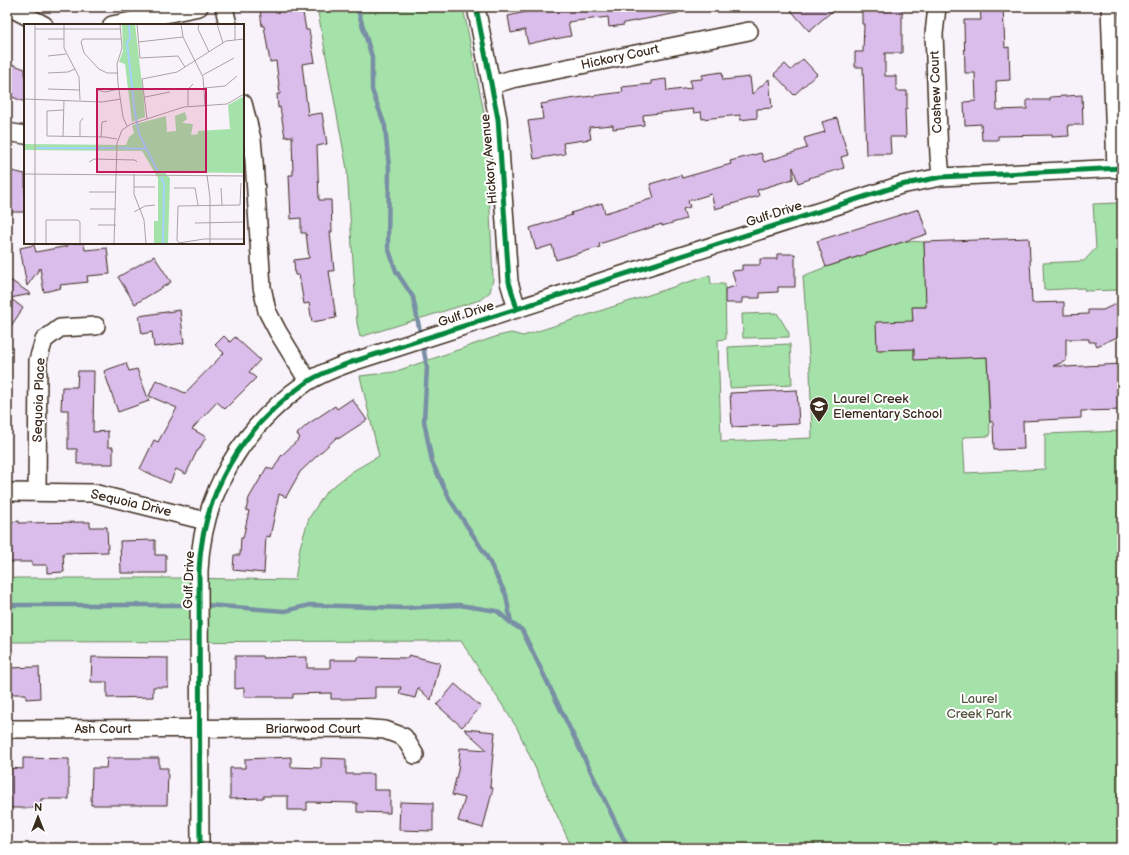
<svg xmlns="http://www.w3.org/2000/svg" width="1129" height="855" viewBox="0 0 1129 855" font-family="'Balsamiq Sans',sans-serif">
<style>
.green{fill:#a5e2a9;stroke:#708664}
.lines{fill:none;stroke-linecap:round;stroke-linejoin:round}
.stream{stroke:#798fa5;stroke-width:4.5}
.building{fill:#dbbdeb;stroke:#3b2a1e}
.street-casing{stroke:#3b2a1e;stroke-width:20}
.street{stroke:#fff;stroke-width:17}
.cycleway-casing{stroke:#fff;stroke-width:8}
.cycleway{stroke:#00873e;stroke-width:5}
.labels{text-anchor:middle;dominant-baseline:central;stroke-width:4;stroke-linejoin:round;paint-order:stroke}
.street-label{font-size:13px;fill:#3b2a1e;stroke:#fff}
.poi-label{font-size:13px;fill:#3b2a1e;stroke:#fff;text-anchor:start}
.park-label{font-size:13px;fill:#565841;stroke:#fff}
.inset-river{fill:none;stroke:#a3d2ff;stroke-width:2}
.inset-road{fill:none;stroke:#aca2a3;stroke-width:1}
.view{fill:#c2185b;fill-opacity:0.15;stroke:#c2185b;stroke-width:2}
.inset-edge{fill:none;stroke:#3b2a1e;stroke-width:2}
</style>
<rect width="100%" height="100%" fill="#f8f2fb"/>
<filter id="ink" filterUnits="userSpaceOnUse"><feTurbulence type="fractalNoise" baseFrequency=".025" numOctaves="2"/><feDisplacementMap in="SourceGraphic" scale="8" xChannelSelector="R" yChannelSelector="G"/><feConvolveMatrix kernelMatrix="1 2 1 2 8 2 1 2 1" color-interpolation-filters="sRGB"/></filter>
<g filter="url(#ink)">
<path class="green" d="M 317,7 L 463,7 L 486,123 L 493,279 L 490,292 L 480,300 L 360,337 L 357,323 L 347,169 Z
M 1118,203 L 1120,266 L 1118,267 L 1119,290 L 1085,291 L 1084,288 L 1044,290 L 1043,263 L 1084,261 L 1096,248 L 1093,204 Z
M 906,241 L 924,242 L 927,307 L 913,307 L 913,322 L 877,350 L 899,349 L 914,346 L 914,359 L 987,357 L 990,436 L 963,437 L 965,473 L 1045,469 L 1045,434 L 1122,431 L 1122,848 L 572,848 L 517,728 L 461,641 L 7,642 L 7,578 L 179,578 L 295,580 L 300,547 L 309,518 L 326,492 L 353,471 L 379,456 L 360,376 L 394,372 L 498,336 L 511,333 L 523,336 L 710,275 L 711,284 L 725,284 L 726,339 L 718,340 L 721,442 L 812,438 L 810,369 L 803,276 L 826,267 Z
M 777,313 L 789,333 L 789,337 L 743,338 L 742,314 Z
M 790,344 L 792,385 L 730,388 L 728,347 Z"/>
<g class="lines">
<path class="stream" d="M 357,7 L 372,57 L 372,90 L 385,126 L 389,168 L 388,247 L 396,271 L 413,297 L 427,367 L 424,421 L 432,462 L 450,500 L 486,555 L 506,595 L 511,623 L 522,630 L 628,848
M 7,605 L 195,605
M 203,605 L 221,606 L 285,611 L 310,605 L 405,608 L 459,605 L 497,611 L 511,623"/>
</g>
<path class="building" d="M 271,7 L 302,7 L 306,30 L 309,30 L 315,62 L 302,64 L 308,115 L 322,113 L 327,144 L 317,146 L 319,200 L 331,200 L 332,232 L 330,232 L 334,271 L 329,271 L 336,318 L 312,322 L 309,303 L 304,304 L 299,275 L 295,275 L 294,260 L 309,258 L 306,233 L 301,233 L 301,218 L 291,219 L 289,175 L 293,175 L 292,136 L 285,137 L 280,107 L 278,108 L 277,94 L 280,94 L 276,61 L 270,62 L 264,26 L 262,26 L 260,9 Z
M 547,7 L 678,7 L 678,13 L 624,23 L 624,25 L 609,27 L 608,17 L 568,22 L 571,36 L 555,39 L 555,38 L 528,44 L 525,30 L 511,33 L 508,16 Z
M 788,7 L 837,7 L 809,31 Z
M 862,7 L 902,7 L 902,53 L 885,53 L 885,76 L 896,76 L 896,91 L 907,91 L 907,109 L 905,109 L 906,137 L 890,137 L 891,154 L 866,154 L 863,67 L 855,67 L 855,52 L 863,52 L 864,24 L 862,24 Z
M 980,7 L 1003,7 L 1005,48 L 1009,47 L 1010,80 L 996,81 L 997,110 L 1027,109 L 1027,100 L 1050,100 L 1050,97 L 1082,95 L 1083,125 L 1068,125 L 1069,136 L 1052,137 L 1052,135 L 998,136 L 998,140 L 982,140 L 981,124 L 965,125 L 964,102 L 976,101 L 975,73 L 965,73 L 964,20 L 981,20 Z
M 803,59 L 817,74 L 794,95 L 774,74 L 785,64 L 791,70 Z
M 11,64 L 25,69 L 25,102 L 7,95 L 7,74 Z
M 722,72 L 723,80 L 750,77 L 752,94 L 769,79 L 772,108 L 757,109 L 757,118 L 740,120 L 740,115 L 702,119 L 701,112 L 694,113 L 693,109 L 643,115 L 644,125 L 613,129 L 613,125 L 589,127 L 591,139 L 563,143 L 565,154 L 534,159 L 528,121 L 543,119 L 541,104 L 569,99 L 623,92 L 622,87 L 651,84 L 651,81 L 666,79 L 667,91 L 691,88 L 690,80 L 702,79 L 702,75 Z
M 837,118 L 848,155 L 841,157 L 844,168 L 809,178 L 810,179 L 798,183 L 793,167 L 793,179 L 757,190 L 759,196 L 715,209 L 711,194 L 688,201 L 690,207 L 683,209 L 686,219 L 662,226 L 662,224 L 599,244 L 600,247 L 556,260 L 552,245 L 536,250 L 530,228 L 572,215 L 571,213 L 602,203 L 605,213 L 654,198 L 650,184 L 681,175 L 682,178 L 731,164 L 730,161 L 761,153 L 764,162 L 807,148 L 804,138 L 825,132 L 822,122 Z
M 7,170 L 25,174 L 25,212 L 7,212 Z
M 919,209 L 927,234 L 826,267 L 817,241 Z
M 1029,238 L 1032,303 L 1064,302 L 1064,315 L 1088,314 L 1088,310 L 1103,310 L 1120,302 L 1122,335 L 1097,346 L 1095,342 L 1089,342 L 1089,339 L 1066,339 L 1066,361 L 1053,366 L 1066,366 L 1066,367 L 1122,364 L 1122,410 L 1081,411 L 1081,418 L 1023,421 L 1024,449 L 994,450 L 993,422 L 990,422 L 987,357 L 914,360 L 914,349 L 877,350 L 876,322 L 913,321 L 912,307 L 926,307 L 924,242 Z
M 68,243 L 84,243 L 85,250 L 107,248 L 110,274 L 87,276 L 88,282 L 60,285 L 61,288 L 44,292 L 40,268 L 27,286 L 20,248 L 34,245 L 36,252 L 68,246 Z
M 777,254 L 795,254 L 795,287 L 778,287 L 778,292 L 760,293 L 760,298 L 742,298 L 742,303 L 725,303 L 725,289 L 736,286 L 732,271 L 742,270 L 742,265 L 760,265 L 760,259 L 777,259 Z
M 154,256 L 171,282 L 135,304 L 118,277 Z
M 7,278 L 31,294 L 10,298 L 23,308 L 7,332 Z
M 180,310 L 184,343 L 154,347 L 152,332 L 142,334 L 139,316 Z
M 224,336 L 230,342 L 235,337 L 260,360 L 249,372 L 256,378 L 225,409 L 217,402 L 192,429 L 206,437 L 198,451 L 197,451 L 186,474 L 176,469 L 170,483 L 140,469 L 154,440 L 158,442 L 177,408 L 149,396 L 156,380 L 185,393 L 224,353 L 215,345 Z
M 126,363 L 129,371 L 137,369 L 149,401 L 118,412 L 104,371 Z
M 78,371 L 94,371 L 93,432 L 108,431 L 108,447 L 113,447 L 113,464 L 77,464 L 77,449 L 68,449 L 68,410 L 61,410 L 62,387 L 77,387 Z
M 797,390 L 799,424 L 732,427 L 730,393 Z
M 352,399 L 367,420 L 338,439 L 337,437 L 300,472 L 286,497 L 279,494 L 270,537 L 266,536 L 264,573 L 233,570 L 234,555 L 240,555 L 241,538 L 243,538 L 249,511 L 246,510 L 249,498 L 267,467 L 273,470 L 281,456 L 300,438 L 297,434 L 308,424 L 335,406 L 337,409 Z
M 19,521 L 19,523 L 90,522 L 90,527 L 107,527 L 108,552 L 63,553 L 64,572 L 47,573 L 47,565 L 32,565 L 32,562 L 7,562 L 7,522 Z
M 155,540 L 155,555 L 166,555 L 166,573 L 121,573 L 120,541 Z
M 409,655 L 440,663 L 431,700 L 418,688 L 415,698 L 399,694 L 401,687 L 375,687 L 375,698 L 346,699 L 331,699 L 331,693 L 293,694 L 293,698 L 275,698 L 275,697 L 244,697 L 244,688 L 235,689 L 235,656 L 262,656 L 263,658 L 307,657 L 307,668 L 330,668 L 330,660 L 358,660 L 358,657 L 408,658 Z
M 92,657 L 168,658 L 168,687 L 153,687 L 153,697 L 107,698 L 107,682 L 91,682 Z
M 39,667 L 40,698 L 26,699 L 26,694 L 7,694 L 7,668 Z
M 455,684 L 481,707 L 462,727 L 437,705 Z
M 464,729 L 495,732 L 490,787 L 493,788 L 483,828 L 458,821 L 465,798 L 452,795 L 458,770 L 460,748 L 487,750 Z
M 291,757 L 291,767 L 321,768 L 321,758 L 346,759 L 346,774 L 374,774 L 374,790 L 390,790 L 390,813 L 357,812 L 357,803 L 307,802 L 307,810 L 288,810 L 288,796 L 263,796 L 263,798 L 230,799 L 230,768 L 245,768 L 245,759 Z
M 23,758 L 69,759 L 69,799 L 41,799 L 41,808 L 10,808 L 10,768 L 23,769 Z
M 107,758 L 159,758 L 159,768 L 168,768 L 167,805 L 91,805 L 92,768 L 106,768 Z
M 400,802 L 433,803 L 433,831 L 399,830 Z"/>
<g class="lines">
<defs>
<path id="street" d="M 9,7 L 44,25
M 224,7 L 228,25
M 476,7 L 498,119 L 509,282 L 517,309
M 937,7 L 934,34 L 939,155 L 941,177
M 1110,7 L 1116,169
M 112,25 L 199,7
M 492,85 L 512,79 L 749,31
M 243,103 L 252,139 L 254,161 L 262,287 L 267,311 L 278,332 L 308,381
M 7,132 L 25,135
M 7,492 L 93,493 L 206,521
M 37,492 L 38,360 L 44,340 L 60,328 L 96,326
M 7,729 L 359,728 L 385,730 L 404,737 L 415,755
M 200,848 L 199,571 C 202,493 243,426 307,382 C 320,374 335,368 349,363 L 901,185 L 941,177 L 1122,168"/>
</defs>
<use href="#street" class="street-casing"/>
<use href="#street" class="street"/>
<defs>
<path id="cycleway" d="M 476,7 L 498,119 L 509,282 L 517,309
M 200,848 L 199,571 C 202,493 243,426 307,382 C 320,374 335,368 349,363 L 901,185 L 941,177 L 1122,168"/>
</defs>
<use href="#cycleway" class="cycleway-casing"/>
<use href="#cycleway" class="cycleway"/>
</g>
</g>
<defs>
<symbol id="school-pin" viewBox="-11 -11 22 30"><path d="M0 17L-7.5 6A9.5 9.5 0 1 1 7.5 6Z" fill="#3b2a1e" stroke="#fff"/><path d="M0-5L7-2L0 1L-7-2ZM-4 1L0 2.5L4 1V4Q0 6-4 4Z" fill="#fff"/></symbol>
</defs>
<g fill-rule="evenodd">
<use href="#school-pin" x="808" y="395" width="22" height="30"/>
</g>
<g class="labels">
<g class="street-label">
<text transform="translate(620 57) rotate(-12)">Hickory Court</text>
<text transform="translate(936 92) rotate(-92)">Cashew Court</text>
<text transform="translate(489 159) rotate(-95)">Hickory Avenue</text>
<text transform="translate(774 214) rotate(-18)">Gulf Drive</text>
<text transform="translate(466 314) rotate(-18)">Gulf Drive</text>
<text transform="translate(39 400) rotate(-88)">Sequoia Place</text>
<text transform="translate(131 503) rotate(13)">Sequoia Drive</text>
<text transform="translate(189 580) rotate(-88)">Gulf Drive</text>
<text x="103" y="729">Ash Court</text>
<text x="313" y="729">Briarwood Court</text>
</g>
<g class="poi-label">
<text x="833" y="399">Laurel Creek<tspan x="833" dy="15">Elementary School</tspan></text>
</g>
<g class="park-label">
<text x="979" y="699">Laurel<tspan x="979" dy="15">Creek Park</tspan></text>
</g>
</g>
<g transform="translate(24 24)">
<rect width="220" height="220" fill="#f8f2fb"/>
<path d="M 98,0 L 111,0 L 120,77 L 121,93 L 108,98 L 101,40 L 95,38 L 99,27 ZM 220,72 L 220,149 L 140,148 L 146,154 L 144,220 L 130,220 L 130,197 L 134,197 L 134,154 L 118,127 L 0,126 L 0,120 L 102,121 L 105,113 L 110,109 L 108,101 L 142,92 L 143,108 L 152,107 L 151,92 L 161,88 L 163,95 L 158,99 L 169,100 L 167,111 L 174,110 L 174,107 L 206,105 L 204,81 Z" fill="#a5e2a9"/>
<path class="inset-river" d="M 105,0 L 106,15 L 103,18 L 111,89 L 115,110 L 134,148M 13,124 L 91,124M 95,124 L 123,125M 137,153 L 140,160 L 139,220"/>
<path class="inset-road" d="M 40,0 L 40,24 L 55,53 L 56,76M 96,0 L 98,24 L 93,40 L 94,60 L 99,93 L 103,102M 113,0 L 116,34 L 154,32 L 161,43M 157,0 L 159,13 L 179,53 L 181,81M 175,0 L 174,5 L 185,28M 193,0 L 199,19M 211,0 L 211,16M 11,5 L 96,5M 24,15 L 40,15M 114,18 L 159,13M 24,32 L 42,30M 24,49 L 44,48 L 51,45M 93,49 L 83,49 L 75,45 L 60,29 L 57,18 L 59,15 L 97,15M 179,51 L 210,34M 180,64 L 201,62 L 213,52M 24,65 L 56,66M 74,66 L 81,68 L 95,65M 121,73 L 146,68M 0,75 L 78,78 L 97,75M 164,82 L 164,65 L 169,60M 40,86 L 23,87 L 23,112 L 81,113 L 93,115M 123,95 L 118,55 L 153,48 L 202,17 L 220,15M 39,113 L 40,76M 56,113 L 56,98 L 59,94M 77,113 L 78,98 L 83,97M 65,138 L 70,135 L 111,136 L 113,138M 0,150 L 220,152M 110,150 L 110,170 L 120,196 L 122,220M 183,151 L 186,174 L 186,220M 217,159 L 216,181 L 154,182 L 153,216 L 155,219 L 180,215 L 220,215M 110,163 L 131,163M 150,164 L 171,164 L 174,181M 197,164 L 198,181M 65,168 L 92,168M 66,185 L 92,185M 110,188 L 121,182 L 131,181M 171,199 L 220,198M 74,201 L 92,201M 11,220 L 11,0M 22,220 L 22,196 L 54,196 L 56,198 L 56,220M 90,220 L 93,119 L 98,106 L 107,100 L 160,83 L 203,80 L 220,70"/>
<path class="view" d="M 73,65 L 182,65 L 182,148 L 73,148 Z"/>
<rect width="220" height="220" class="inset-edge"/>
</g>
<rect width="1129" height="855" fill="none" stroke="#fff" stroke-width="24"/>
<rect x="12" y="12" width="1105" height="831" fill="none" stroke="#3b2a1e" stroke-width="1.5" filter="url(#ink)"/>
<g transform="translate(38 817)" stroke="#ffffff" stroke-width="3" paint-order="stroke">
<path d="M0-3L7 15L0 10L-7 15Z" fill="#3b2a1e"/>
<text y="-6" font-size="11" font-weight="bold" text-anchor="middle" fill="#3b2a1e">N</text>
</g>
</svg>
